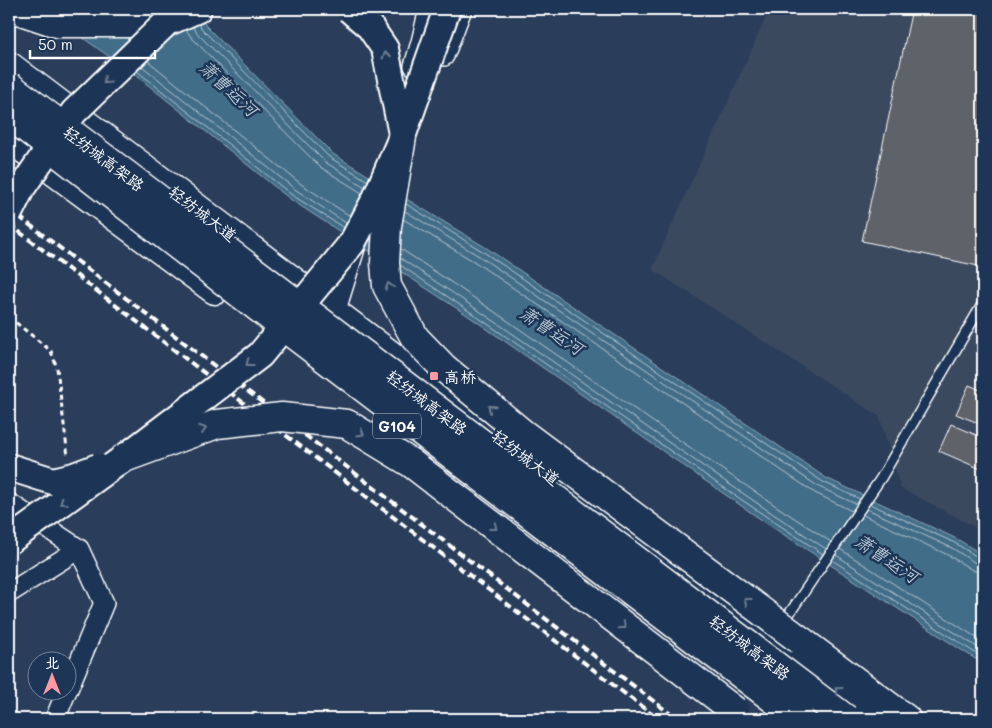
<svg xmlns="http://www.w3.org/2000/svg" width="992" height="728" viewBox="0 0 992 728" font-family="Mali,'LXGW WenKai TC',sans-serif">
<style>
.built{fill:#3a495f}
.water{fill:#426d89;stroke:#8ea7b8}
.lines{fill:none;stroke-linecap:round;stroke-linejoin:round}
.shore{stroke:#b3c5d0;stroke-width:1}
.building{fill:#5f6269;stroke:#fff}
.service-casing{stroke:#fff;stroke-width:12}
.minor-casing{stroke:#fff;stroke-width:22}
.secondary-casing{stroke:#fff;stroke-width:30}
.primary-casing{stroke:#fff;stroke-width:31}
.trunk-casing{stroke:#fff;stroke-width:31}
.path{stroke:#fff;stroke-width:3;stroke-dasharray:5 4;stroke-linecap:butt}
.service{stroke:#1d3557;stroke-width:9}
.minor{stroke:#1d3557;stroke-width:19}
.secondary{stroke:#1d3557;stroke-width:26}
.primary{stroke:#1d3557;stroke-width:28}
.trunk{stroke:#1d3557;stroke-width:28}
.rail{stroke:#fff;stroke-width:4;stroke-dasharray:8 4;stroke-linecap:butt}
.secondary-bridge-casing{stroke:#fff;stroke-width:30;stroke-linecap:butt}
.trunk-bridge-casing{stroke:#fff;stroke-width:31;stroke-linecap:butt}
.secondary-bridge{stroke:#1d3557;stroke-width:26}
.trunk-bridge{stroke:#1d3557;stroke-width:28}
.oneway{stroke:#6c7c92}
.poi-dot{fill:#ff9aa2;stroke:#1d3557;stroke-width:2}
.labels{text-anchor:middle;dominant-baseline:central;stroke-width:5;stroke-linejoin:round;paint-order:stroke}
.shield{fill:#1d3557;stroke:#bbc2cd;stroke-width:1}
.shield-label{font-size:15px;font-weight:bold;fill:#fff}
.street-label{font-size:16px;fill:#fff;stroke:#1d3557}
.poi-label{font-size:16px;fill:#fff;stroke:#1d3557;text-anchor:start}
.water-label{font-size:18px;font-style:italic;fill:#b3c5d0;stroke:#1d3557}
</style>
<rect width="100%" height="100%" fill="#2a3e5b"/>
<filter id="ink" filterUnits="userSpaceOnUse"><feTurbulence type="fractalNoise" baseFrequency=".02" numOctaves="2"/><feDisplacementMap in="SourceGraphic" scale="10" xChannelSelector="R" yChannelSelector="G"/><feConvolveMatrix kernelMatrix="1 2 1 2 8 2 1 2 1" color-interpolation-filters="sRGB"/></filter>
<g filter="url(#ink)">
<path class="built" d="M 770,9 L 983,9 L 983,531 L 901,488 L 879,416 L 652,269 Z"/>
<path class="water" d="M 42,9 L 196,9 L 206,26 L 333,154 L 485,247 L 826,478 L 957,539 L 983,555 L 983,664 L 766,523 L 467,315 L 290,199 L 138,77 Z"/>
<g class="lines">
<path class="shore" d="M 199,24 L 202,29 L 329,157 L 368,181
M 193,27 L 198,34 L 325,162 L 365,187
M 186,30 L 193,39 L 320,167 L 362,193
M 148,61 L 301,184 L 350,216
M 142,66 L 296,190 L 346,223
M 137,71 L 292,195 L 344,228
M 406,204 L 482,251 L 823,482 L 860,499
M 405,211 L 479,256 L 819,487 L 856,504
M 403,219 L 475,262 L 815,493 L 852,511
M 401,249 C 546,344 685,448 831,542
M 400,258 C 544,352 682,455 826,549
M 400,265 C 543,359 680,461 823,554
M 870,504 L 955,543 L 979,558 L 983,558
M 867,509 L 952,548 L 977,564 L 983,565
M 863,515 L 948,555 L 974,571 L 983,572
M 840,549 L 983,642
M 836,555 L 983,651
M 832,560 L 983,658"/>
</g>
<path class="building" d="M 912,9 L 983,9 L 983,267 L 862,241 Z
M 969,385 L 983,391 L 983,425 L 956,414 Z
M 951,424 L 983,438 L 983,470 L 939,451 Z"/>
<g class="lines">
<defs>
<path id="service" d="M 783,623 L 881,478 L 983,303"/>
<path id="minor" d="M 444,56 L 462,9
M 414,66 L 421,42 L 429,9
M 335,313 L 357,242
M 9,503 L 79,549 L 104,603 L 68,689
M 9,593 L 79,549
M 55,719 L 67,690"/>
<path id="secondary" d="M 166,23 L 198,9"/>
<path id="primary" d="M 9,66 L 673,569 L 877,719
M 9,138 L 215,290"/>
<path id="trunk" d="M 15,9 L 57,23 L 166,23
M 800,640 L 906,719"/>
</defs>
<use href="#service" class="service-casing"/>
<use href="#minor" class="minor-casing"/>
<use href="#secondary" class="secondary-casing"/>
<use href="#primary" class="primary-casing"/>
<use href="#trunk" class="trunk-casing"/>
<path class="path" d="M 9,317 L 51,351 L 57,368 L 68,457"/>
<use href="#service" class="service"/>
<use href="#minor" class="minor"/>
<use href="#secondary" class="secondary"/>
<use href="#primary" class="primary"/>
<use href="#trunk" class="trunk"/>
<path class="rail" d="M 9,209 L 677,719
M 9,224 L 658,719"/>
<defs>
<path id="secondary-bridge" d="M 349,9 L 370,27 L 385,49 L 402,134
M 9,213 L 21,189 L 74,112 L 166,23
M 9,467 L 53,481 L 74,476 L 98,467
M 9,541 L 124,458 L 260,355 L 352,243 L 376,198 L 402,137 L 447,9"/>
<path id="trunk-bridge" d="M 9,86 L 846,719
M 9,115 L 260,309 L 800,719
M 402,137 L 387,226 L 385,263 L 387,286 L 415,338 L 444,368 L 522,433 L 800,640
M 124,458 L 217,424 L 282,417 L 347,424 L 411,463 L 735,711"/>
</defs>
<use href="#secondary-bridge" class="secondary-bridge-casing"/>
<use href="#trunk-bridge" class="trunk-bridge-casing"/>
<use href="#secondary-bridge" class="secondary-bridge"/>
<use href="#trunk-bridge" class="trunk-bridge"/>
</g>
<defs><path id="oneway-chevron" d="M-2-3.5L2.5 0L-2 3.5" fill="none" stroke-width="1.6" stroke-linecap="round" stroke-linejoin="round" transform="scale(1.25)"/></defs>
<g class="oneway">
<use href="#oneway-chevron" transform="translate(386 55) rotate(-107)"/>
<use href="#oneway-chevron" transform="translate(106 81) rotate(136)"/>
<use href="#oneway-chevron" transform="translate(389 286) rotate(-107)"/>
<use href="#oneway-chevron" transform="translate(249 363) rotate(143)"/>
<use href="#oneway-chevron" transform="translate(491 408) rotate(-141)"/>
<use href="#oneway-chevron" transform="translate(203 429) rotate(-20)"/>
<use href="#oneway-chevron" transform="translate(361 433) rotate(31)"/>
<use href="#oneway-chevron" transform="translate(63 502) rotate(144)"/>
<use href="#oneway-chevron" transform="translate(494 527) rotate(38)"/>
<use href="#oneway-chevron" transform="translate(747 601) rotate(-143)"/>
<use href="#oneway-chevron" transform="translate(623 626) rotate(38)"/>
<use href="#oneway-chevron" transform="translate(838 690) rotate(-144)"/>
</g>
</g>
<rect class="poi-dot" x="429" y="371" width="10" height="10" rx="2.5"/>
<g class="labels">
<rect class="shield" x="373" y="413.5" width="48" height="25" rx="4"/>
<g class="shield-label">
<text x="397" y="426">G104</text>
</g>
<g class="street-label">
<text transform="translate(104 158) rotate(37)">轻纺城高架路</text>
<text transform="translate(203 213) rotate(37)">轻纺城大道</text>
<text transform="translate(427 402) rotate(37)">轻纺城高架路</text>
<text transform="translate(526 457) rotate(37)">轻纺城大道</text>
<text transform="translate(750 647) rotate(37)">轻纺城高架路</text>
</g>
<g class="poi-label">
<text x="444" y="376">高桥</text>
</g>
<g class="water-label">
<text transform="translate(229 88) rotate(43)">萧曹运河</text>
<text transform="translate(552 330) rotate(34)">萧曹运河</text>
<text transform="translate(887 558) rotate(34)">萧曹运河</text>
</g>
</g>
<rect width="992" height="728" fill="none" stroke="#1d3557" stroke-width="30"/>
<rect x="15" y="15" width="962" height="698" fill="none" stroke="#fff" stroke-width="2" filter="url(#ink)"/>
<g transform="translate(52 676)"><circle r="24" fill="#1d3557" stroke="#77869a"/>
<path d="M0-4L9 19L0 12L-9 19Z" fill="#ff9aa2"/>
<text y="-8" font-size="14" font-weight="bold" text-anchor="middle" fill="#ffffff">北</text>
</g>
<path d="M30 50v8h125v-8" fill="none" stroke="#ffffff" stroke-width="2.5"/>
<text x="38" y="50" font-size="15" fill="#ffffff" stroke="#1d3557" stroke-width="4" paint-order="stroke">50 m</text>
</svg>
